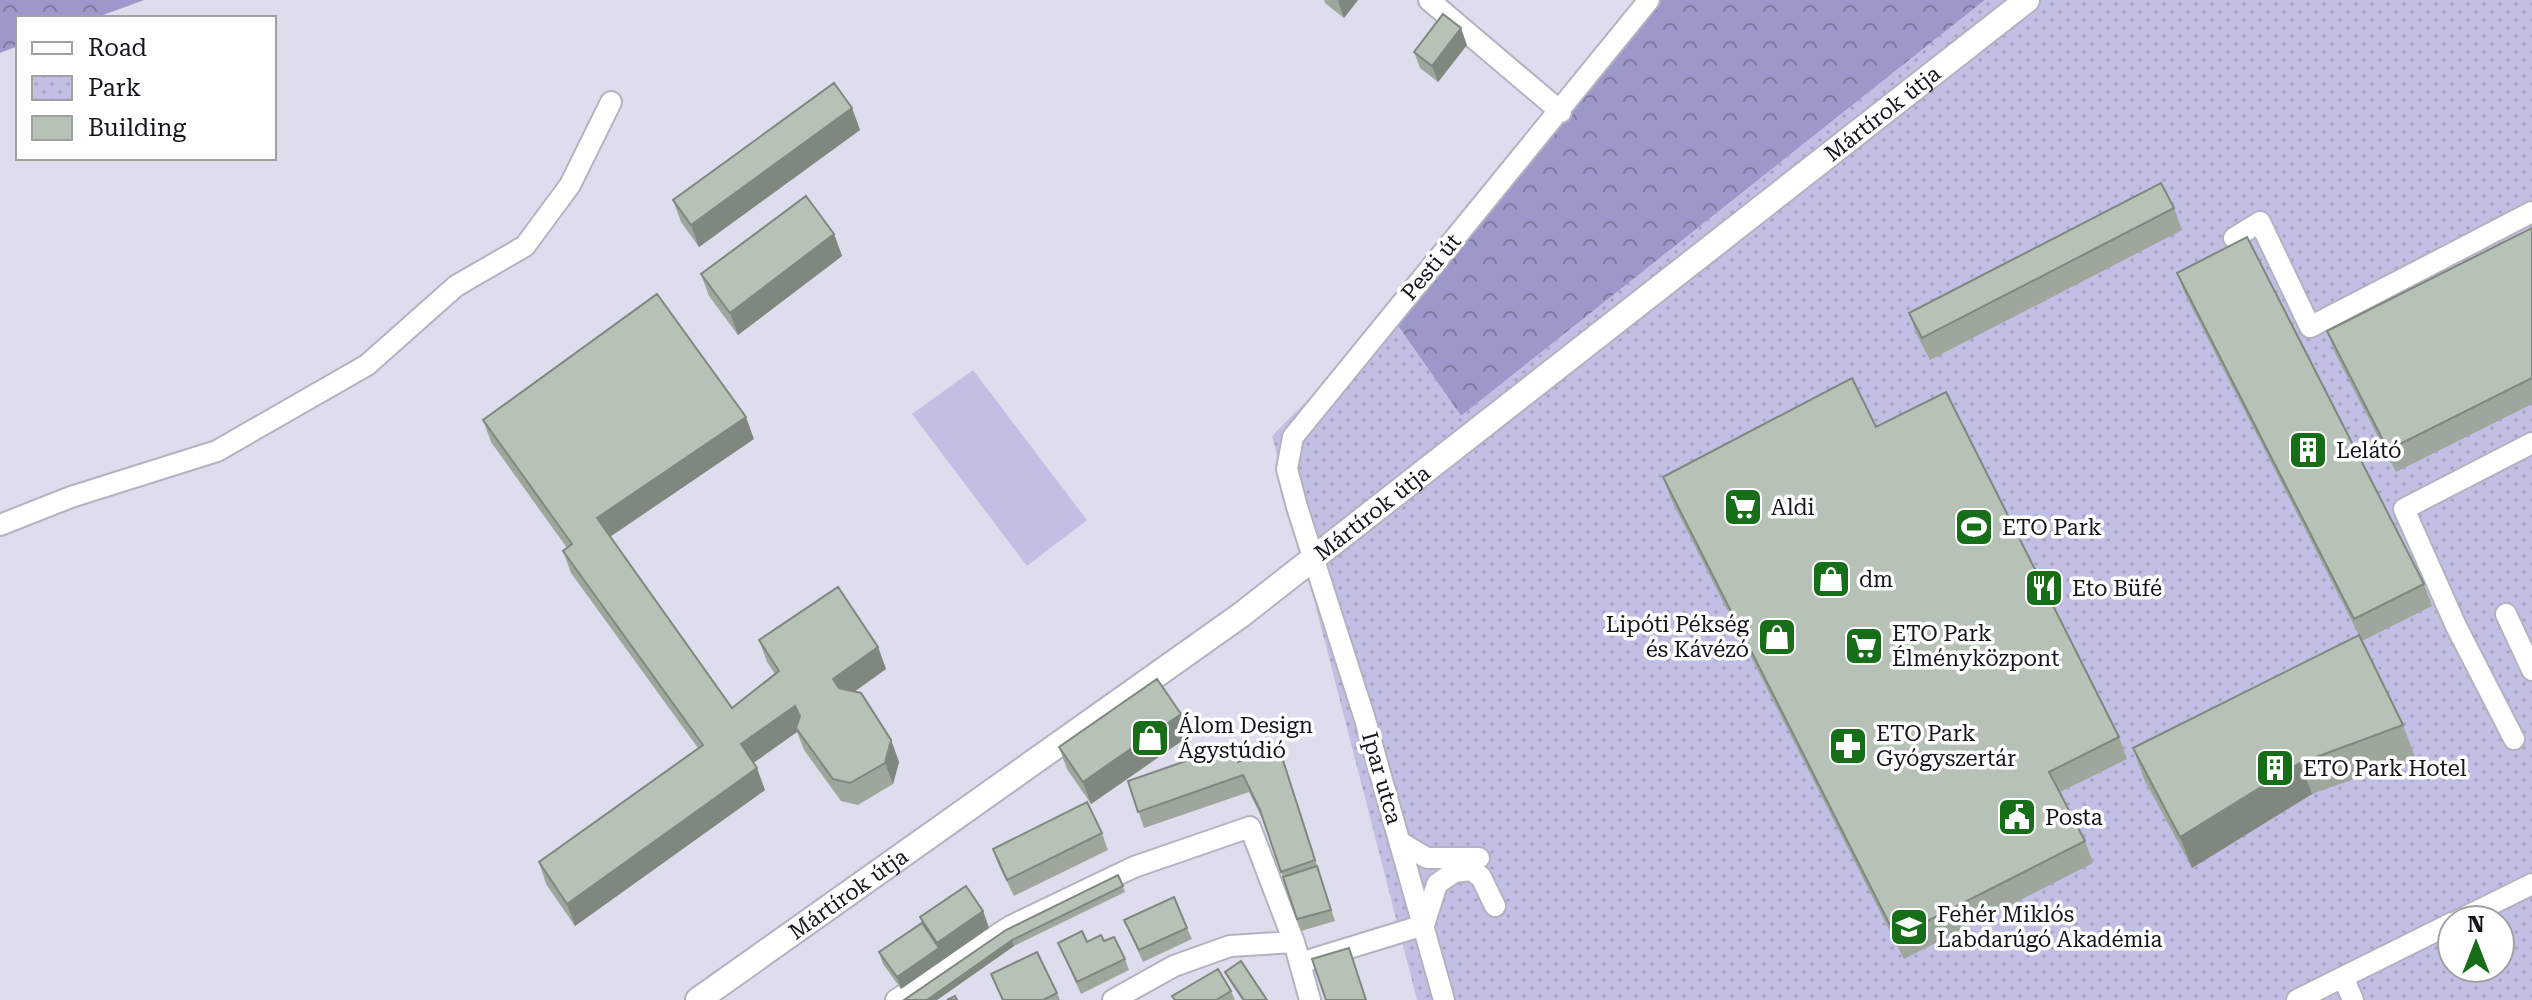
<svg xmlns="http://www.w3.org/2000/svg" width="2532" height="1000" viewBox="0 0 2532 1000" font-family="'Roboto Serif',serif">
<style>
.grass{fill:#c2bfe4}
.forest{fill:url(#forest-crowns)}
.park{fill:url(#park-dots);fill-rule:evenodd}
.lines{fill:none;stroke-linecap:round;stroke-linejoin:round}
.minor-casing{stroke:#b2b2c1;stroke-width:24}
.major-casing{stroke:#b2b2c1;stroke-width:28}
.minor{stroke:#fff;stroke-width:20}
.major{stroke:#fff;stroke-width:24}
.wall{fill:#9da79c}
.shaded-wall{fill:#7f887f}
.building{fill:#b6c2b5;stroke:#7f887f;stroke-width:2}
.labels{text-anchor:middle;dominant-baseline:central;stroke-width:7;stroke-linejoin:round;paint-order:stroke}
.street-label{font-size:22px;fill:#15141a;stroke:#fff}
.poi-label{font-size:22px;fill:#15141a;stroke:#fff;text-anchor:start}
</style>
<defs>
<pattern id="forest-crowns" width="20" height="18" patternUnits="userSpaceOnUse" patternTransform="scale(2)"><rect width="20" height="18" fill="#9c98c9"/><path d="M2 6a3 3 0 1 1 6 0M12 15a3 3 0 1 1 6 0" fill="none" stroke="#7e7ba2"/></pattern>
<pattern id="park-dots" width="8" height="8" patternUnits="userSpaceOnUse" patternTransform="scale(2)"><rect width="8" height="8" fill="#c2bfe4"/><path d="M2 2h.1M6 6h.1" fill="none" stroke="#a6a3c3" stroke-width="1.8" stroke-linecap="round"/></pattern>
</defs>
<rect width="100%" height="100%" fill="#dedded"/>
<path class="grass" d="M 973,370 L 1087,520 L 1027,566 L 912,414 Z"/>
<path class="forest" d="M 0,0 L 144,0 L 95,18 L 18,18 L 18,46 L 0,53 Z
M 1648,0 L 1985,0 L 1461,416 L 1391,316 Z"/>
<path class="park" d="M 1985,0 L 2532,0 L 2532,1000 L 1417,1000 L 1272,436 L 1391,316 L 1461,416 ZM 2452,920 L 2500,920 L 2500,968 L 2452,968 Z"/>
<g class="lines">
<defs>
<path id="minor" d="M 1429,0 L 1561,112
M 2234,238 L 2260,222 L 2310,327 L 2532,212
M 0,525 L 71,497 L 217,451 L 367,365 L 456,286 L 525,246 L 570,185 L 611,102
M 2506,614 L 2532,670
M 2514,739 L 2456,626 L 2404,509 L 2532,443
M 1400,842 L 1427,858 L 1479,858
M 2459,920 L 2532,884
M 1424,925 L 1437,884 L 1454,872 L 1471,870 L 1481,877 L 1495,906
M 1300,963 L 1424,925
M 2343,977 L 2353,1000
M 896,1000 L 1011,926 L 1134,867 L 1250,827 L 1294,942 L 1310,1000
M 1113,1000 L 1174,966 L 1230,946 L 1294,942
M 1444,1000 L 1364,716 L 1297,507 L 1287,469 L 1293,437 L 1649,0
M 2297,1000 L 2452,923"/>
<g id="major">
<path id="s1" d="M 698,1000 L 1241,615 L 2027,0"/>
</g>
</defs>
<use href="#minor" class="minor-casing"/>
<use href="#major" class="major-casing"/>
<use href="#minor" class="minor"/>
<use href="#major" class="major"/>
</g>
<path class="wall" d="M 1324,0 L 1358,0 L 1344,18 L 1325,3 Z
M 1467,45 L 1438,82 L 1420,68 L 1414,52 Z
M 852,108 L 860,130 L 699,247 L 681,222 L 673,200 Z
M 2174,208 L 2182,230 L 1930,360 L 1917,335 L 1909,313 Z
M 2532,228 L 2532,404 L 2396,472 L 2335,353 L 2327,331 Z
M 834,234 L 842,256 L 738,335 L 709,296 L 701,274 Z
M 2177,273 L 2424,584 L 2432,606 L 2362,641 L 2403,725 L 2415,757 L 2312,794 L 2192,868 L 2144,779 L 2133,748 L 2359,635 L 2185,294 Z
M 483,420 L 754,439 L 610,537 L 732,708 L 775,674 L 767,662 L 759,640 L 878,647 L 886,669 L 854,692 L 891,740 L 899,762 L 893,784 L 858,805 L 841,801 L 804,750 L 797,732 L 753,763 L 765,790 L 575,926 L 546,884 L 539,862 L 698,748 L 571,573 L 563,551 L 567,548 L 491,442 Z
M 1876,427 L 2119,737 L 2127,759 L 2060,792 L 2085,841 L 2093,863 L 1904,959 L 1671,499 L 1663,477 Z
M 1181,714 L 1189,736 L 1091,804 L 1067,769 L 1059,747 Z
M 1279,748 L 1335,921 L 1301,931 L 1265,824 L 1249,792 L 1144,828 L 1128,781 L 1238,762 Z
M 1102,833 L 1108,850 L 1014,896 L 999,866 L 993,849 Z
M 1118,875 L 1125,892 L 1014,946 L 937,1000 L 904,1000 Z
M 983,911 L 989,928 L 901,989 L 883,964 L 879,952 L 922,923 L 920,917 Z
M 1124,920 L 1187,928 L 1192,939 L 1143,962 Z
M 1104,941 L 1125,959 L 1129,970 L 1081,994 L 1058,943 Z
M 1225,972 L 1267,1000 L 1242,1000 L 1227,977 Z
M 991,974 L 1057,993 L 1060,1000 L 1002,1000 Z
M 1231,991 L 1235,1000 L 1174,1000 L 1172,996 Z"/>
<path class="shaded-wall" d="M 1339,0 L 1358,0 L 1344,18 L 1338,1 Z
M 1461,28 L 1467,45 L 1438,82 L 1432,66 Z
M 852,108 L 860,130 L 699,247 L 691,225 Z
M 834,234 L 842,256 L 738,335 L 730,313 Z
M 746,417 L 754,439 L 605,540 L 597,518 Z
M 878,647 L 886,669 L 841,701 L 833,679 Z
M 795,706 L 803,727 L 796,728 L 797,732 L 749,766 L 741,744 Z
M 1181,714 L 1189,736 L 1091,804 L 1083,782 Z
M 891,740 L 899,762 L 893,784 L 885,763 Z
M 2300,763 L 2312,794 L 2192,868 L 2180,837 Z
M 757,768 L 765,790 L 575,926 L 567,904 Z
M 983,911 L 989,928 L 901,989 L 897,977 L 939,948 L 937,943 Z
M 1012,940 L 1014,946 L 937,1000 L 927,1000 Z"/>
<path class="building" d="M 1443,14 L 1461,28 L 1432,66 L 1414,52 Z
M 834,83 L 852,108 L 691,225 L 673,200 Z
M 2161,183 L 2174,208 L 1922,338 L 1909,313 Z
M 806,196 L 834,234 L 730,313 L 701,274 Z
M 2532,228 L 2532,378 L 2388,450 L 2327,331 Z
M 2247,237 L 2424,584 L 2354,619 L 2177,273 Z
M 657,294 L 746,417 L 597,518 L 732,708 L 779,671 L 759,640 L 838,587 L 878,647 L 833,679 L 839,688 L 861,693 L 891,740 L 885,763 L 850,783 L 833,779 L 796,728 L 800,716 L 795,706 L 741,744 L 757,768 L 567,904 L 539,862 L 703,745 L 563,551 L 572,544 L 483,420 Z
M 1852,378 L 1876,427 L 1946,392 L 2119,737 L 2049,772 L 2085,841 L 1896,937 L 1663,477 Z
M 2359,635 L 2403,725 L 2300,763 L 2180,837 L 2133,748 Z
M 1157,679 L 1181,714 L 1083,782 L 1059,747 Z
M 1232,745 L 1238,762 L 1279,748 L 1315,860 L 1281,872 L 1260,810 L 1243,775 L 1138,812 L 1128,781 Z
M 1087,802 L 1102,833 L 1007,880 L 993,849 Z
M 1317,866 L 1331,910 L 1297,919 L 1283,877 Z
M 1118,875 L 1123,886 L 1012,940 L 927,1000 L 904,1000 L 1006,930 Z
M 966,886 L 983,911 L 937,943 L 920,917 Z
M 1174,897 L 1187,928 L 1139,950 L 1124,920 Z
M 922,923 L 939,948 L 897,977 L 879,952 Z
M 1082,931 L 1087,942 L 1101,935 L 1104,941 L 1114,937 L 1125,959 L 1077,982 L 1058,943 Z
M 1349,948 L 1366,1000 L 1326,1000 L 1312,959 Z
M 1037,952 L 1057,993 L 1043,1000 L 1003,1000 L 991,974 Z
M 1241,961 L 1267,1000 L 1244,1000 L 1225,972 Z
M 1218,969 L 1231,991 L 1216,1000 L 1175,1000 L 1172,996 Z
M 955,996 L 957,1000 L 947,1000 Z"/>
<defs>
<symbol id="building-square" viewBox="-11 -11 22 22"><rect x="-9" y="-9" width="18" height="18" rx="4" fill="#166e18" stroke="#fff"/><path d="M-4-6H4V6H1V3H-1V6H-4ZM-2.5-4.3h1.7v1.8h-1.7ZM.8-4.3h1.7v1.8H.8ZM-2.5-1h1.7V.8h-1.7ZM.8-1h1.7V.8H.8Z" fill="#fff"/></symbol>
<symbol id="supermarket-square" viewBox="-11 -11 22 22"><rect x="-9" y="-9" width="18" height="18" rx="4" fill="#166e18" stroke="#fff"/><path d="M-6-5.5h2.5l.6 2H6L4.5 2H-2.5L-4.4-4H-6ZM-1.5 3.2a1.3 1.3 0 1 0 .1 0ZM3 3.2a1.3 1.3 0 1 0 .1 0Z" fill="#fff"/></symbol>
<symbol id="stadium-square" viewBox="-11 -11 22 22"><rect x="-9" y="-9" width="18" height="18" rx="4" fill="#166e18" stroke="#fff"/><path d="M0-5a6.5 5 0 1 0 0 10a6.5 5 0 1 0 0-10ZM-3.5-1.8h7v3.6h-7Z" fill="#fff"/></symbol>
<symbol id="shop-square" viewBox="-11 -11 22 22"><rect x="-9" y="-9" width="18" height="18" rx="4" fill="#166e18" stroke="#fff"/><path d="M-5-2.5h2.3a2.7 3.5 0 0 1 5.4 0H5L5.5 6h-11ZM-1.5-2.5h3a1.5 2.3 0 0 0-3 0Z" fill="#fff"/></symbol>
<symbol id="restaurant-square" viewBox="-11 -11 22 22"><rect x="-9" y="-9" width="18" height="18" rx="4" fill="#166e18" stroke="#fff"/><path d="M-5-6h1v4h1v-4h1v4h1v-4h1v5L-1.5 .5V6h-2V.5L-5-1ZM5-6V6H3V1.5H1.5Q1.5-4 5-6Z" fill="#fff"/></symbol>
<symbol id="pharmacy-square" viewBox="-11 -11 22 22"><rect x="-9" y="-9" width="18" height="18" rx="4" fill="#166e18" stroke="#fff"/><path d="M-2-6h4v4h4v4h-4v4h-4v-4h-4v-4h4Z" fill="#fff"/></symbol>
<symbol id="civic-square" viewBox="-11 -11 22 22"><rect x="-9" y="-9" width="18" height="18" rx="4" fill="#166e18" stroke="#fff"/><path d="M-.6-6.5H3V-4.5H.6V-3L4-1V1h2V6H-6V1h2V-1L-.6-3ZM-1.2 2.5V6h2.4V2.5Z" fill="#fff"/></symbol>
<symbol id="school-square" viewBox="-11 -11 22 22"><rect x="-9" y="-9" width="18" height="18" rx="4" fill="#166e18" stroke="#fff"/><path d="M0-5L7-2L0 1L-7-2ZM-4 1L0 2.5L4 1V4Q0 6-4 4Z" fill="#fff"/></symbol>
</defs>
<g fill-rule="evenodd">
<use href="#building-square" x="2286" y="428" width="44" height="44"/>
<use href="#supermarket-square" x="1721" y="485" width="44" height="44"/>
<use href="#stadium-square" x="1952" y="505" width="44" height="44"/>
<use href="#shop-square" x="1809" y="557" width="44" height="44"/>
<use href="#restaurant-square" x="2022" y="566" width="44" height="44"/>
<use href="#shop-square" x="1755" y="615" width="44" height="44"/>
<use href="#supermarket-square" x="1842" y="624" width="44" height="44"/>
<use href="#shop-square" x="1128" y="716" width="44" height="44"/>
<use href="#pharmacy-square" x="1826" y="724" width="44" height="44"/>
<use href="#building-square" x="2253" y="746" width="44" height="44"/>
<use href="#civic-square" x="1995" y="795" width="44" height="44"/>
<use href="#school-square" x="1887" y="905" width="44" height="44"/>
</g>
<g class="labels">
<g class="street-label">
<text stroke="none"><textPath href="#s1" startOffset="1480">Mártírok útja</textPath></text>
<text transform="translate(1431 267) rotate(-50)">Pesti út</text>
<text stroke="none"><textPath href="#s1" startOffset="832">Mártírok útja</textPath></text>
<text transform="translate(1382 778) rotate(74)">Ipar utca</text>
<text stroke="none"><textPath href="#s1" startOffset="184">Mártírok útja</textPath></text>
</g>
<g class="poi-label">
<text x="2336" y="450">Lelátó</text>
<text x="1771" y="507">Aldi</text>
<text x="2002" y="527">ETO Park</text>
<text x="1859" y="579">dm</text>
<text x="2072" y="588">Eto Büfé</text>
<text x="1749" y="624" text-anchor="end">Lipóti Pékség<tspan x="1749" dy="25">és Kávézó</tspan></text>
<text x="1892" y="633">ETO Park<tspan x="1892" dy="25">Élményközpont</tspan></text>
<text x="1178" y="725">Álom Design<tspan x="1178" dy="25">Ágystúdió</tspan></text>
<text x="1876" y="733">ETO Park<tspan x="1876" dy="25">Gyógyszertár</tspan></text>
<text x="2303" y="768">ETO Park Hotel</text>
<text x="2045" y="817">Posta</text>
<text x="1937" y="914">Fehér Miklós<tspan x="1937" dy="25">Labdarúgó Akadémia</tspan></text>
</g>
</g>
<rect x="16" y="16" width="260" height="144" fill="#ffffff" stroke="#a1a1a3" stroke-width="2"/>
<rect x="32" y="42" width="40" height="12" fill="#ffffff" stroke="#a1a1a3" stroke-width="2"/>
<text x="88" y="56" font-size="24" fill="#15141a">Road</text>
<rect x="32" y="76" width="40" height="24" fill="url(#park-dots)" stroke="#a1a1a3" stroke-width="2"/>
<text x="88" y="96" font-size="24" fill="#15141a">Park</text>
<rect x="32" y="116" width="40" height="24" fill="#b6c2b5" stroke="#a1a1a3" stroke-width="2"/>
<text x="88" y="136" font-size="24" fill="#15141a">Building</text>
<g transform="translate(2476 944)"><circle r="38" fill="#ffffff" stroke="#a1a1a3" stroke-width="2"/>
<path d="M0-6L14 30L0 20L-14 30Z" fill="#166e18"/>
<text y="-12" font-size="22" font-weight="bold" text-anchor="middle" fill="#15141a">N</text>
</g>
</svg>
